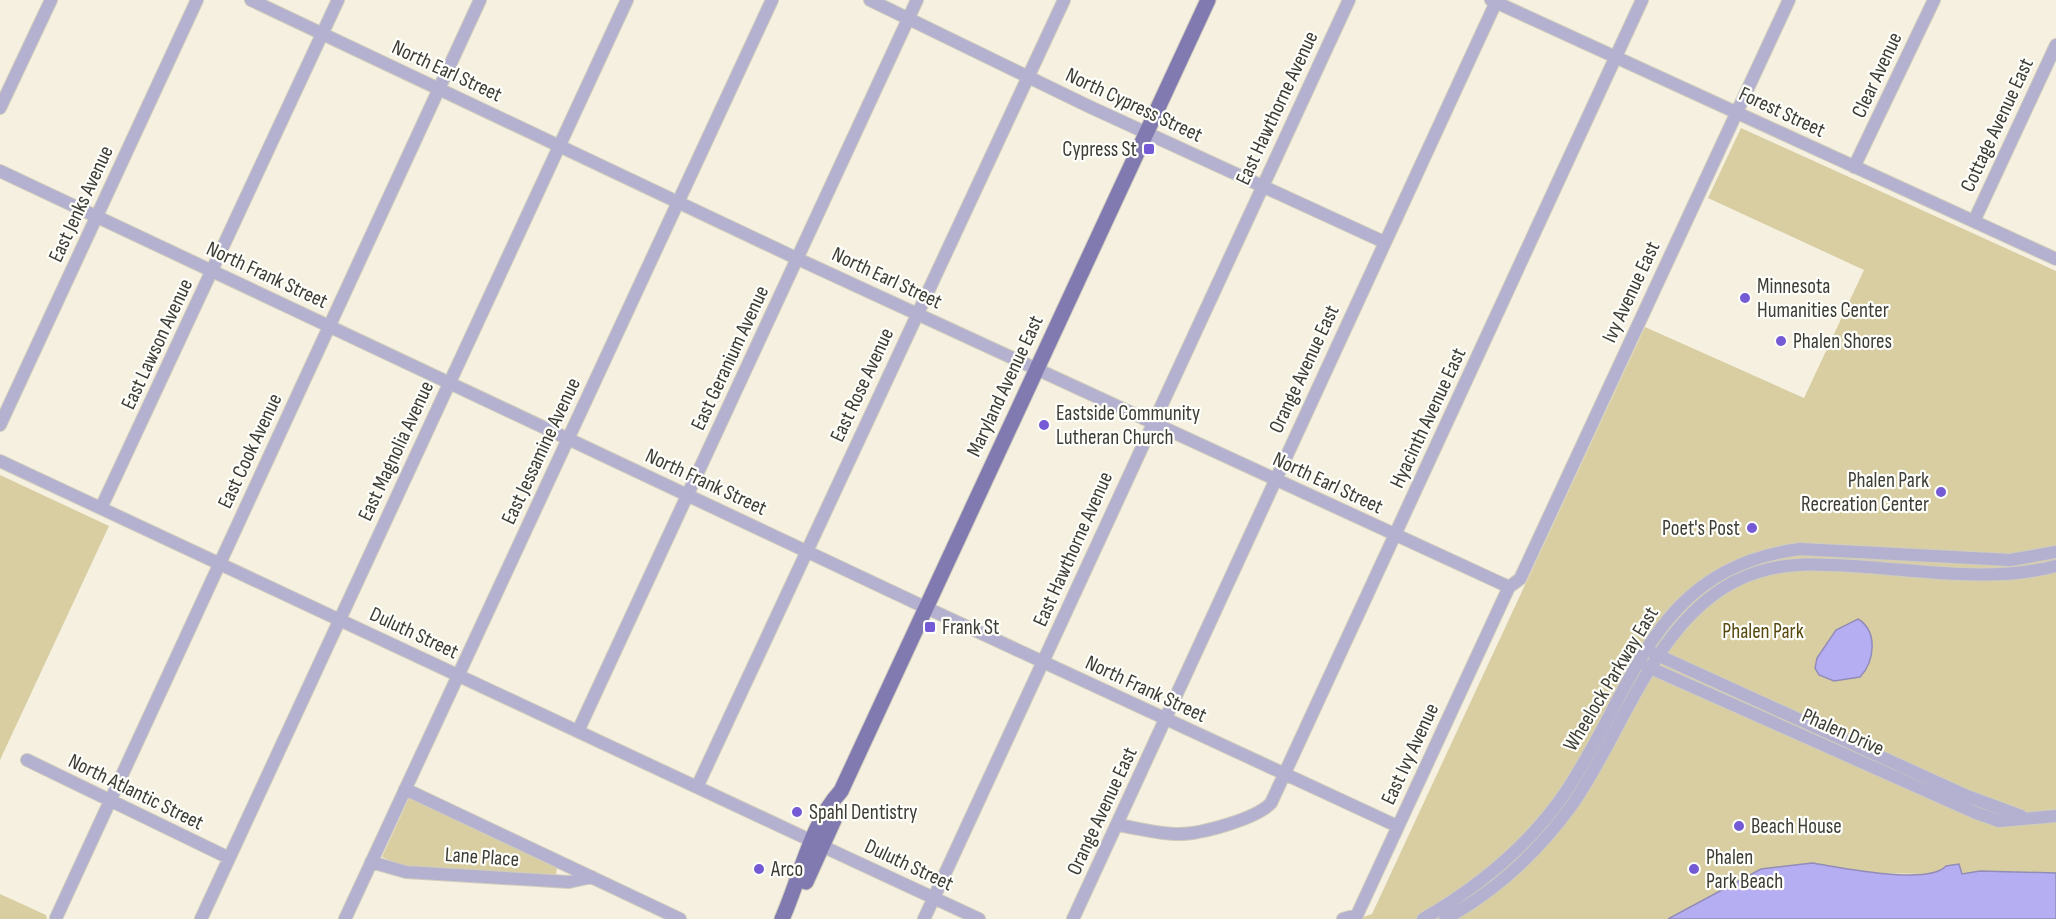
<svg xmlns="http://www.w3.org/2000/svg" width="2056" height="919" viewBox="0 0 2056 919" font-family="'Sofia Sans Condensed',sans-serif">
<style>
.green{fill:#d9cea2}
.water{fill:#b6aef2;stroke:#928cb9;stroke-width:1.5}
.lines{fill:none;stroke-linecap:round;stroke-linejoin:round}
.minor-casing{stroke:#d0ccbd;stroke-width:14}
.major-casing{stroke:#d0ccbd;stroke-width:17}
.minor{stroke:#b3b1cf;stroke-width:12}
.major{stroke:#807ab0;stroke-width:15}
.poi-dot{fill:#745ad4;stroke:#fefefa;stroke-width:2}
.labels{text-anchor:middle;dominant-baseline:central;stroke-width:4.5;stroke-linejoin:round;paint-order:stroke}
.street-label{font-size:21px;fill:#3d3c35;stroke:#fefefa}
.poi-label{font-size:21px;fill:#3d3c35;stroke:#fefefa;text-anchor:start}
.park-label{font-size:21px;fill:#56480f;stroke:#fefefa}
</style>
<rect width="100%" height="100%" fill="#f5f0df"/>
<path class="green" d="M 1741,128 L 2056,271 L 2056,873 L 1981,871 L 1962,874 L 1958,864 L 1928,874 L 1871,873 L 1812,863 L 1761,869 L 1668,919 L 1357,919 L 1372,914 L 1645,327 L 1804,398 L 1864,270 L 1708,198 Z
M 0,475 L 109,526 L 0,760 Z
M 409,798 L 557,867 L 556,875 L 540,877 L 404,866 L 382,857 Z
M 0,894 L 46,915 L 47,919 L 0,919 Z"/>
<path class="water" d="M 1858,619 C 1878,631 1875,661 1860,677 L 1834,681 L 1819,675 L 1815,668 L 1817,658 L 1836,630 Z
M 1812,863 C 1839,867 1928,886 1946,866 L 1959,864 L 1962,874 L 1980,871 L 2056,873 L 2056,919 L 1668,919 L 1761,869 Z"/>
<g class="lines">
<defs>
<path id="minor" d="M 251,0 L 798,259 L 1509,587
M 870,0 L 1088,106 L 1384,242
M 1491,0 L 2056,259
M 0,108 L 51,0
M 1854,167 L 1934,0
M 0,171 L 916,603 L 1397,826
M 1974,221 L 2056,45
M 0,425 L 197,0
M 0,461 L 812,841
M 101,508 L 338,0
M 1653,653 L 1967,796 L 2021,816
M 1646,666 L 1976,813 L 1999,821 L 2056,816
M 578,731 L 917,0
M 27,760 L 229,858
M 697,787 L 1064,0
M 405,789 L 680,919
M 1118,825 C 1137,828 1159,834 1179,834 C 1201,834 1256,819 1271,803 L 1642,0
M 822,846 L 979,919
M 371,862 L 406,872 L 569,882 L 592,877
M 56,918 L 480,0
M 201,919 L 627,0
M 345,919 L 772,0
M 924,919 L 1349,0
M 1073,919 L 1497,0
M 1343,919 L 1357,915 L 1509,587 L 1520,579 L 1789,0
M 1423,919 C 1478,887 1528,847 1565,793 C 1636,687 1652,568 1800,549 L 2010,560 L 2056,552
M 1445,919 C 1496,891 1538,852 1572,805 C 1626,728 1660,602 1758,572 C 1790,562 1820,564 1852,566 C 1918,570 1991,583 2056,566"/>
<path id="major" d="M 806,882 L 834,820
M 782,919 C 800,879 811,823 841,791 L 1208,0"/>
</defs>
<use href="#minor" class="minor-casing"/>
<use href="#major" class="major-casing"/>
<use href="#minor" class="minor"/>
<use href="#major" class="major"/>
</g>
<g class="poi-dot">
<rect x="1143" y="143" width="12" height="12" rx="3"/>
<circle cx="1745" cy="298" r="6"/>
<circle cx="1781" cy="341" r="6"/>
<circle cx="1044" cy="425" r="6"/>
<circle cx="1941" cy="492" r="6"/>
<circle cx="1752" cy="528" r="6"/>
<rect x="924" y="621" width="12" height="12" rx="3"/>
<circle cx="797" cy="812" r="6"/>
<circle cx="1739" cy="826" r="6"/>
<circle cx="759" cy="869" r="6"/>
<circle cx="1694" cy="869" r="6"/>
</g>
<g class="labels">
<g class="street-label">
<text transform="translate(447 71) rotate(25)">North Earl Street</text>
<text transform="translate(1877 75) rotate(-65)">Clear Avenue</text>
<text transform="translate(1134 105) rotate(25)">North Cypress Street</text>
<text transform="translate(1277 108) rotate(-65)">East Hawthorne Avenue</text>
<text transform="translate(1782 112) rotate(25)">Forest Street</text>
<text transform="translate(1997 125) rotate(-65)">Cottage Avenue East</text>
<text transform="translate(81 204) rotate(-65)">East Jenks Avenue</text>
<text transform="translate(267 275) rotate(25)">North Frank Street</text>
<text transform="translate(887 278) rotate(25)">North Earl Street</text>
<text transform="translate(1631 292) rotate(-65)">Ivy Avenue East</text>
<text transform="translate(157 344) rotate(-65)">East Lawson Avenue</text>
<text transform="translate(730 358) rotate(-65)">East Geranium Avenue</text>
<text transform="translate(1304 369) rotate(-65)">Orange Avenue East</text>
<text transform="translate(862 385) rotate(-65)">East Rose Avenue</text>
<text transform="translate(1005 386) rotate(-65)">Maryland Avenue East</text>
<text transform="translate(1428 418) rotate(-65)">Hyacinth Avenue East</text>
<text transform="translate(250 451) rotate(-65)">East Cook Avenue</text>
<text transform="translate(396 451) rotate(-65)">East Magnolia Avenue</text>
<text transform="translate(541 451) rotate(-65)">East Jessamine Avenue</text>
<text transform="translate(706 482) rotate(25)">North Frank Street</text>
<text transform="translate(1328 483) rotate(25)">North Earl Street</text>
<text transform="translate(1073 549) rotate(-66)">East Hawthorne Avenue</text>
<text transform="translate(414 633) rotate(25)">Duluth Street</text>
<text transform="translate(1611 679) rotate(-59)">Wheelock Parkway East</text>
<text transform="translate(1146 689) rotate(25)">North Frank Street</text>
<text transform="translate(1843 732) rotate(24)">Phalen Drive</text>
<text transform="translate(1410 754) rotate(-65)">East Ivy Avenue</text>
<text transform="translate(136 792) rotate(26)">North Atlantic Street</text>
<text transform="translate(1102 811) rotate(-65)">Orange Avenue East</text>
<text transform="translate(482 857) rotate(4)">Lane Place</text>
<text transform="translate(909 865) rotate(25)">Duluth Street</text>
</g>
<g class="poi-label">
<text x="1137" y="149" text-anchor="end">Cypress St</text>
<text x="1757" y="286">Minnesota<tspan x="1757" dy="24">Humanities Center</tspan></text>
<text x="1793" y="341">Phalen Shores</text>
<text x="1056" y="413">Eastside Community<tspan x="1056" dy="24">Lutheran Church</tspan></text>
<text x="1929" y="480" text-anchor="end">Phalen Park<tspan x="1929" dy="24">Recreation Center</tspan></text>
<text x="1740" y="528" text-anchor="end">Poet's Post</text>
<text x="942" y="627">Frank St</text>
<text x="809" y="812">Spahl Dentistry</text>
<text x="1751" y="826">Beach House</text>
<text x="1706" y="857">Phalen<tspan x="1706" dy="24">Park Beach</tspan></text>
<text x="771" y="869">Arco</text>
</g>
<g class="park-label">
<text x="1763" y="631">Phalen Park</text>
</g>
</g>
</svg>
